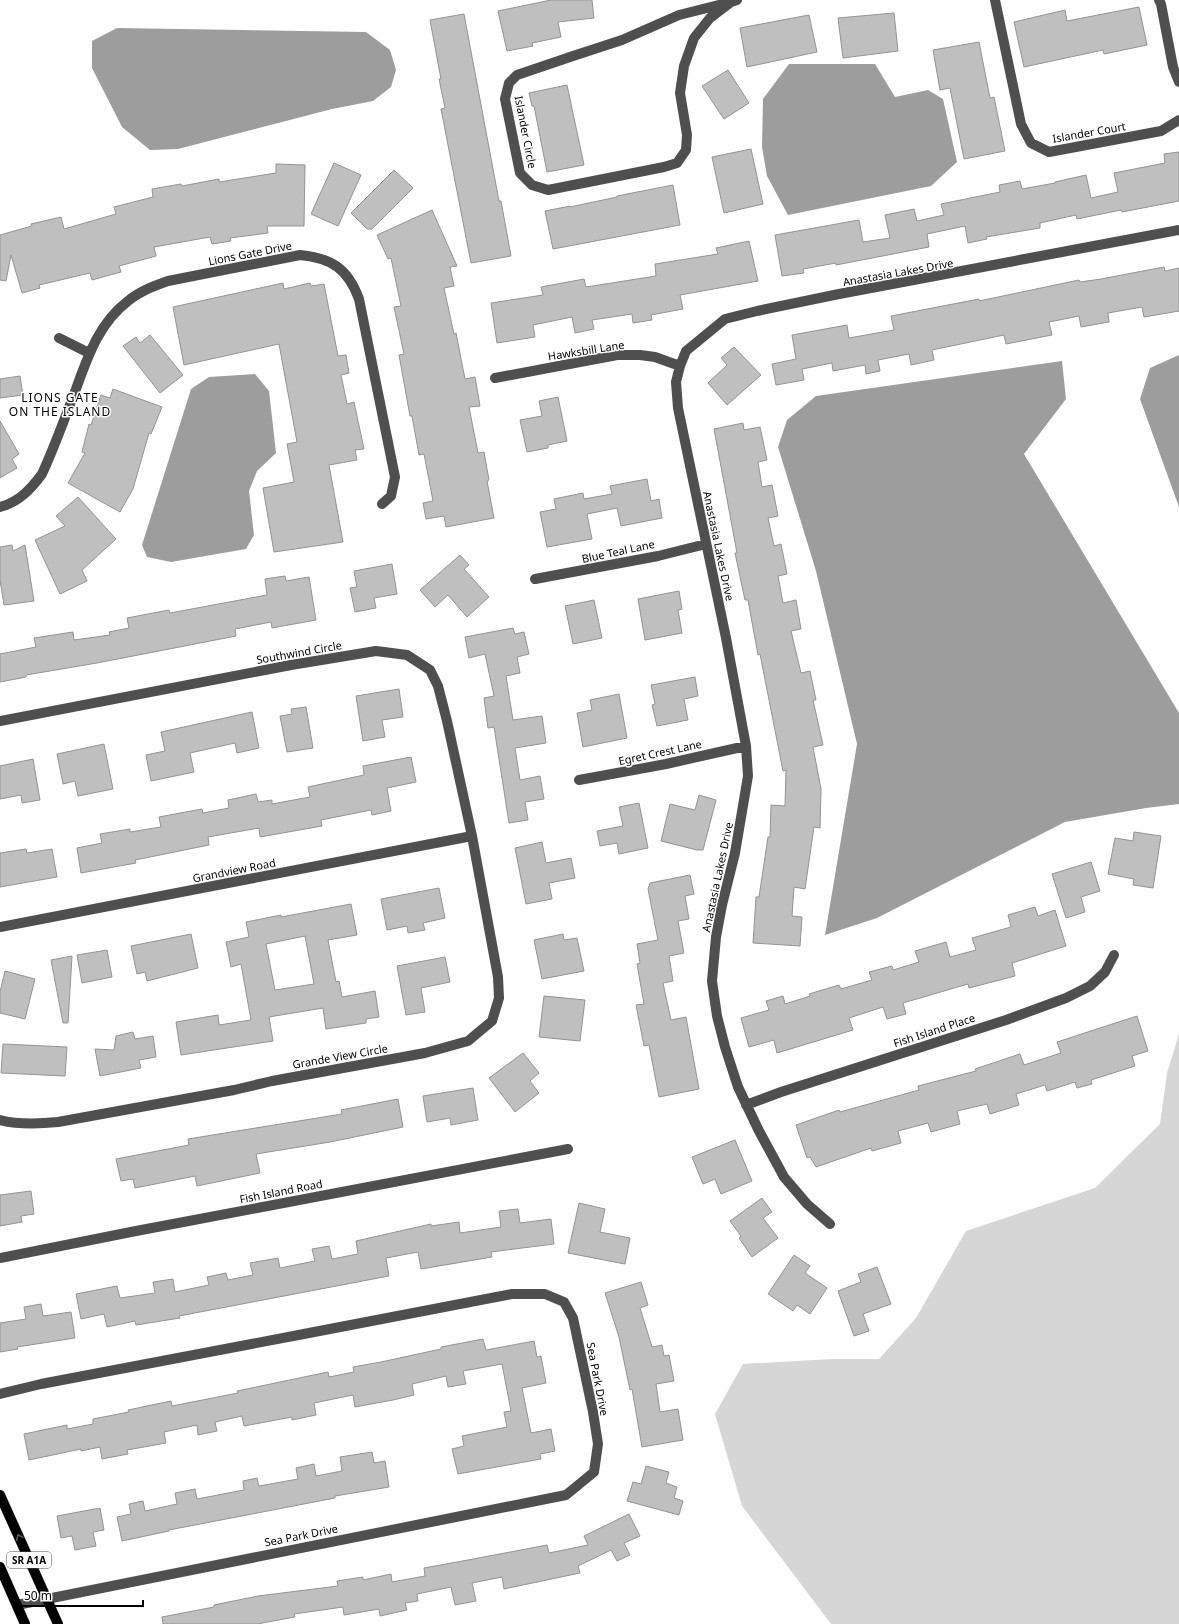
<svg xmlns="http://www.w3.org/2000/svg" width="1179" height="1624" viewBox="0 0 1179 1624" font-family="'Noto Sans',sans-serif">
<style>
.green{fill:#d6d6d6}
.water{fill:#9d9d9d}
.building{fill:#bfbfbf;stroke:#939393;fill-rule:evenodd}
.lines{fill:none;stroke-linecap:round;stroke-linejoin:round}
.major-casing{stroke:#dbdbdb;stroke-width:11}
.minor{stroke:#4f4f4f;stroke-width:10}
.major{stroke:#000;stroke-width:10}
.oneway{stroke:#595959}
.labels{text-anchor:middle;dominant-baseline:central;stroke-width:3;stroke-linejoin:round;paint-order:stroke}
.shield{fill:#fff;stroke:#4c4c4c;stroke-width:1}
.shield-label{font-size:10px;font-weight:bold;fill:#000}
.street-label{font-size:11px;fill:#000;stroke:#fff}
.neighbourhood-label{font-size:12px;letter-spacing:1px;fill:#000;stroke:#fff}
</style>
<rect width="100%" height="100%" fill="#fff"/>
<path class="green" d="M 1179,1034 L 1179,1624 L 831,1624 L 742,1506 L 715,1414 L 743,1364 L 832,1359 L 879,1359 L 916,1318 L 966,1231 L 1095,1188 L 1160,1124 L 1167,1073 Z"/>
<path class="water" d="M 117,28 L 366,32 L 390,50 L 396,70 L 391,87 L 373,101 L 332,109 L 178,149 L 150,150 L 122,127 L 92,68 L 92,41 Z
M 789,64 L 875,64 L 895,97 L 928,90 L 943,99 L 957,162 L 931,186 L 788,215 L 767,176 L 762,147 L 763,99 Z
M 1179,355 L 1179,507 L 1140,399 L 1150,368 Z
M 1062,361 L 1066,399 L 1024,454 L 1179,713 L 1179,804 L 1146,808 L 1065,822 L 877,918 L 825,935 L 857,744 L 816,571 L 778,447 L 787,420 L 816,396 Z
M 255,374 L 269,391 L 276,453 L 257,471 L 249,491 L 254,535 L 246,549 L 171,562 L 147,557 L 142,545 L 191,389 L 209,377 Z"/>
<path class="building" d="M 551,0 L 592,0 L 594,18 L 558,22 L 561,37 L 532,43 L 533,46 L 507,51 L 498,11 Z
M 1139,7 L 1147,45 L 1104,54 L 1103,50 L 1024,67 L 1014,22 L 1065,10 L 1067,21 Z
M 894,13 L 898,51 L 843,58 L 838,18 Z
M 464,14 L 499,201 L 501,201 L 511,256 L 471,263 L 441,109 L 445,108 L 439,79 L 441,79 L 430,20 Z
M 809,15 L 817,52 L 747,67 L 740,28 Z
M 979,42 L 990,98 L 994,97 L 1005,151 L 964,159 L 950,88 L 940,90 L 933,50 Z
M 728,70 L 749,103 L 724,119 L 702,86 Z
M 567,85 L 584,165 L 547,172 L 534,106 L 532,106 L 529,93 Z
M 751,149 L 763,204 L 724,213 L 712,157 Z
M 1179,152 L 1179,201 L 1122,212 L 1121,210 L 1077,219 L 1076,215 L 1040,223 L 1040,228 L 986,237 L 987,239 L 968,243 L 965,226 L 927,234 L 929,247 L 836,265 L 836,263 L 803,269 L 804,273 L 782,276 L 775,235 L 859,220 L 863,242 L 890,238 L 885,215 L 914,209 L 917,221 L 944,215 L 941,204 L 1000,192 L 999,185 L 1020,181 L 1022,189 L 1055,183 L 1055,182 L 1086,175 L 1091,198 L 1118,192 L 1114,173 L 1165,163 L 1164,154 Z
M 334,163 L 361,175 L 338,226 L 311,214 Z
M 276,164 L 305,165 L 304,226 L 267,226 L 268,233 L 230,238 L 231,241 L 212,244 L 210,237 L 154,247 L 156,256 L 119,266 L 121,272 L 92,280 L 90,273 L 39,285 L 40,288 L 22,293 L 11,255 L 6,281 L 0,280 L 0,235 L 32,226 L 31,224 L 61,217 L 64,229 L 116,214 L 114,207 L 153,197 L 152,189 L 181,184 L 182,186 L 219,179 L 219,182 L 276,173 Z
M 394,170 L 413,188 L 372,229 L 367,229 L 351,213 Z
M 673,185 L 680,225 L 553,249 L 545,211 L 570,206 L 570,207 L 617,197 L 617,196 Z
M 432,210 L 457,266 L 450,267 L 454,286 L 444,288 L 454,334 L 456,333 L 465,379 L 475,377 L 480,406 L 469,407 L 478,453 L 484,452 L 489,480 L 487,481 L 494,518 L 446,527 L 444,516 L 426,519 L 423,503 L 433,501 L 424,454 L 419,455 L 412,416 L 410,416 L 399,355 L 404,354 L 394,307 L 401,306 L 391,258 L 388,259 L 377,235 Z
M 749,241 L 758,281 L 680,295 L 683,309 L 651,315 L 652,320 L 633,323 L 632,314 L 592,320 L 594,329 L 575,333 L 572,317 L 533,325 L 535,337 L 497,343 L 491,303 L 543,295 L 541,287 L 584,279 L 586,287 L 656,276 L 655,264 L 718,254 L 716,248 Z
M 1164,267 L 1165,271 L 1179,268 L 1179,311 L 1144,317 L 1142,307 L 1108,313 L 1109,322 L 1081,327 L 1079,316 L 1049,322 L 1052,335 L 1006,344 L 1004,335 L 932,350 L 934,360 L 911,365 L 909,354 L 878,360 L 880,371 L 866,374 L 865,365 L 833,371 L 832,363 L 802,369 L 804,380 L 776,385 L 772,364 L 796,359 L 792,335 L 847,325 L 849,338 L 894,330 L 891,316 L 979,299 L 979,301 L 1079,280 L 1080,282 L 1101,279 Z
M 283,283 L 284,289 L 310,283 L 311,286 L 324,284 L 338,356 L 346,355 L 349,373 L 341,375 L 347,404 L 354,402 L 364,449 L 355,450 L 357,460 L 329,465 L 343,542 L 274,552 L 263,488 L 294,482 L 287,444 L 297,442 L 279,344 L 184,365 L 173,307 Z
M 150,335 L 183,375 L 160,393 L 123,346 L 136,337 L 140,343 Z
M 734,347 L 761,375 L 727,405 L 708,383 L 727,365 L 721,358 Z
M 20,376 L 23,395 L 0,398 L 0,379 Z
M 113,389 L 162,407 L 151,434 L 149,433 L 133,489 L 120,512 L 68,483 L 85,453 L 82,452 L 89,424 L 91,425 L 101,395 L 110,398 Z
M 558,397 L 567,441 L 548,445 L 548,448 L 527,452 L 520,420 L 542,416 L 539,401 Z
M 0,421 L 19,454 L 12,459 L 17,468 L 0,478 Z
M 743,423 L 744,430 L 760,427 L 767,460 L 758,462 L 762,487 L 772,485 L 778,516 L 768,518 L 774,546 L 781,544 L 787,574 L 778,576 L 783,603 L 796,600 L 801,629 L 791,631 L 801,673 L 810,671 L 816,700 L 813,700 L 823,745 L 813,747 L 821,789 L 820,828 L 814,827 L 805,889 L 794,887 L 792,916 L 802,917 L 800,946 L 753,943 L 756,897 L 759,897 L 768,837 L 770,837 L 771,805 L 785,806 L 786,770 L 783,771 L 760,654 L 758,655 L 748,600 L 745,600 L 735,553 L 737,553 L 714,429 Z
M 647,479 L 651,501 L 659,499 L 662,518 L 621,526 L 617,508 L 587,514 L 592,539 L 547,547 L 540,512 L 556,509 L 554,499 L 583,493 L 584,499 L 612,494 L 610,486 Z
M 78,497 L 116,539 L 82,570 L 87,581 L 60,594 L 35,540 L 65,526 L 56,516 Z
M 12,545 L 13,551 L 25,545 L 34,601 L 4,605 L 0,580 L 0,547 Z
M 460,555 L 469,565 L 464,569 L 489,597 L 467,617 L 448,595 L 435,607 L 420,590 Z
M 392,564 L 397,594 L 374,598 L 376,608 L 355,612 L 350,588 L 357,587 L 354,571 Z
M 285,576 L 286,581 L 309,577 L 316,620 L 272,628 L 271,622 L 235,629 L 236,636 L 97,663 L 26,675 L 26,677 L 0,682 L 0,654 L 36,647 L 34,638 L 73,632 L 74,640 L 110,635 L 109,632 L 129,628 L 127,618 L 169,610 L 170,613 L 267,595 L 265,579 Z
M 679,591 L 682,609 L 678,610 L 682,633 L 645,640 L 638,599 Z
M 594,600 L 602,638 L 573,644 L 565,606 Z
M 513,628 L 515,634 L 524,632 L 529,654 L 517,657 L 520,673 L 506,676 L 513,720 L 542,716 L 546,743 L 515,748 L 520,780 L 540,776 L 544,799 L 525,802 L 528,820 L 509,823 L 494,727 L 488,728 L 484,698 L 494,696 L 485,654 L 469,658 L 465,637 Z
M 695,677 L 698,696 L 684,699 L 688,720 L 657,726 L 652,705 L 655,704 L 651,685 Z
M 399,689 L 403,717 L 382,720 L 385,737 L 363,741 L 356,696 Z
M 619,694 L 627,738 L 583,747 L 577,713 L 592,710 L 590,700 Z
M 306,707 L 313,748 L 287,752 L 280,716 L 292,714 L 291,709 Z
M 252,712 L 259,748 L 237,753 L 235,743 L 190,753 L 194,772 L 151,781 L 146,755 L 165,751 L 161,732 Z
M 104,744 L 113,789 L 78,796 L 75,781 L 63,784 L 57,754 Z
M 411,757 L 416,782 L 387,788 L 391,811 L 372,815 L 371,810 L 321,820 L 322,826 L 260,837 L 259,828 L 208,837 L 209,845 L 135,860 L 136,863 L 81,873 L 77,848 L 102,843 L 100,834 L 130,829 L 130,832 L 161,827 L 159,817 L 202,809 L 203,813 L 229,808 L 228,800 L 256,794 L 258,802 L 272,800 L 272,804 L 310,797 L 308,787 L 364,775 L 363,766 Z
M 33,759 L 40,800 L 22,803 L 21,795 L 0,799 L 0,766 Z
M 699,795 L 716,800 L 703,850 L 697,850 L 661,841 L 670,804 L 695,810 Z
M 639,803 L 648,848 L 619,854 L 617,843 L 600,846 L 597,831 L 623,826 L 619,807 Z
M 1134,832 L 1161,836 L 1153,888 L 1133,885 L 1134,879 L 1108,874 L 1115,838 L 1133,841 Z
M 542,842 L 546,863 L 571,858 L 575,878 L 549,883 L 552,899 L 526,904 L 515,848 Z
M 26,849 L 27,853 L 52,849 L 57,877 L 0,887 L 0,853 Z
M 1091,862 L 1100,891 L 1081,897 L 1085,912 L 1066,918 L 1052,874 Z
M 690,875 L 694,894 L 685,896 L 689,919 L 678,921 L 684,953 L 669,956 L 673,981 L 663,983 L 671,1020 L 686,1017 L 699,1089 L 659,1097 L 649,1045 L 644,1046 L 636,1005 L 644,1004 L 637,964 L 640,963 L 637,944 L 658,940 L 648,889 L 650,883 Z
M 439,888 L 445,918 L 423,923 L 425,930 L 408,933 L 407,926 L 387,930 L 381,899 Z
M 351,904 L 357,935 L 328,940 L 336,982 L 339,981 L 342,997 L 375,991 L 379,1017 L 366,1019 L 366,1023 L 326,1029 L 323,1008 L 269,1017 L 273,1041 L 181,1055 L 176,1022 L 218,1015 L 219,1025 L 251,1020 L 241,964 L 231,967 L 226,942 L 249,937 L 246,922 L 281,915 L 281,917 ZM 305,936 L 314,984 L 275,990 L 266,944 Z
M 1035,907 L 1038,916 L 1055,910 L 1066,946 L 1012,963 L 1015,976 L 969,988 L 968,984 L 903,1003 L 906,1014 L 887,1019 L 883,1007 L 849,1018 L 853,1030 L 777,1053 L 774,1040 L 749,1047 L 741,1018 L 769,1010 L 766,1001 L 783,996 L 785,1004 L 810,996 L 809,994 L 839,985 L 841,989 L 872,980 L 869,972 L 892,966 L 893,970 L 919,962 L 915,951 L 946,942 L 950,957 L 976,950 L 972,938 L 1011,927 L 1008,915 Z
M 191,934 L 198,968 L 147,981 L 145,972 L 137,974 L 131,946 Z
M 563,934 L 564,940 L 577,938 L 584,971 L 542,979 L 534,940 Z
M 107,950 L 112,977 L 82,983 L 77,955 Z
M 72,956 L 68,1023 L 63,1023 L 51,960 Z
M 445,957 L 450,982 L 421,988 L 425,1012 L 406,1015 L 397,966 Z
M 5,971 L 35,979 L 25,1019 L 0,1013 L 0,992 Z
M 544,996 L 585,1000 L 580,1041 L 539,1037 Z
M 1137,1016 L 1148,1051 L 1132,1056 L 1135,1066 L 1091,1080 L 1092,1084 L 1077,1088 L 1075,1082 L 1047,1091 L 1045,1085 L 1016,1094 L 1019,1105 L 990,1114 L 987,1104 L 957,1111 L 960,1124 L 931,1132 L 928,1123 L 898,1131 L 901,1143 L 872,1151 L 871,1148 L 816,1167 L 810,1157 L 807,1158 L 796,1125 L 839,1110 L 840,1112 L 919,1090 L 918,1086 L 976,1071 L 975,1069 L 1020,1054 L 1024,1065 L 1061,1053 L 1057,1042 Z
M 133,1032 L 135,1039 L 153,1036 L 156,1057 L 139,1060 L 141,1068 L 100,1076 L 95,1049 L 114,1050 L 116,1036 Z
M 3,1044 L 67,1047 L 65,1076 L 1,1073 Z
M 523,1053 L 539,1073 L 530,1081 L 539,1093 L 515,1112 L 489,1078 Z
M 473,1088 L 478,1120 L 451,1125 L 450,1118 L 427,1122 L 423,1096 Z
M 398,1099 L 403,1127 L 330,1142 L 256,1154 L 260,1173 L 197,1186 L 195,1176 L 135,1188 L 133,1179 L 121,1181 L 116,1159 L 189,1145 L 188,1139 L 342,1114 L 341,1110 Z
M 735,1140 L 752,1181 L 721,1194 L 715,1179 L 703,1184 L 692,1157 Z
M 31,1191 L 34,1214 L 21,1216 L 22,1222 L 0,1226 L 0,1195 Z
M 762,1198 L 772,1212 L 763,1218 L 778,1238 L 752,1257 L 739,1238 L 741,1236 L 730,1221 Z
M 579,1203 L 605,1209 L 600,1232 L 630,1238 L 625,1264 L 568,1253 Z
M 518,1209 L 520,1223 L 551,1219 L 554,1244 L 491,1252 L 492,1257 L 421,1269 L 418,1252 L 386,1258 L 389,1276 L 179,1316 L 180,1318 L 136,1325 L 135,1321 L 107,1327 L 104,1314 L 81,1319 L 76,1294 L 117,1286 L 120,1298 L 155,1293 L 153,1282 L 173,1279 L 175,1292 L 209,1285 L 207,1277 L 226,1273 L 228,1280 L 253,1275 L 250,1263 L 278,1258 L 280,1268 L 315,1261 L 312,1249 L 329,1246 L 332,1259 L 358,1254 L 356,1241 L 431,1224 L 431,1226 L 459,1222 L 460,1233 L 501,1227 L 499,1211 Z
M 794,1255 L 810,1266 L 805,1273 L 827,1288 L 810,1314 L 797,1305 L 793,1311 L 768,1294 Z
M 877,1267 L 891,1304 L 863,1314 L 869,1331 L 854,1336 L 838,1291 L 861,1282 L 858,1274 Z
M 641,1282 L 648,1305 L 640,1308 L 652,1347 L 662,1345 L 664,1356 L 669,1355 L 674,1381 L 656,1384 L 660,1412 L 678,1409 L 683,1440 L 642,1447 L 632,1389 L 630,1390 L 619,1337 L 605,1293 Z
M 41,1304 L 43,1316 L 71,1312 L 75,1338 L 17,1347 L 18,1349 L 0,1352 L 0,1323 L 26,1319 L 24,1307 Z
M 483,1339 L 486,1350 L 534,1341 L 537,1357 L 541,1356 L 546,1383 L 522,1388 L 531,1433 L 551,1429 L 555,1451 L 540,1454 L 541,1459 L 458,1474 L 452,1449 L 464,1446 L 462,1436 L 507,1427 L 504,1412 L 511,1411 L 502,1364 L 463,1371 L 466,1384 L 448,1387 L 446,1376 L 412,1384 L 414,1395 L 393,1400 L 355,1407 L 353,1395 L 314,1403 L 316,1415 L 292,1420 L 292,1417 L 244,1426 L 242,1416 L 215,1422 L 217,1431 L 198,1435 L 197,1425 L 164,1432 L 166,1443 L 127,1450 L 128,1454 L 102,1459 L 100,1447 L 81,1451 L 81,1449 L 29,1460 L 24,1434 L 67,1425 L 67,1429 L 93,1424 L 93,1419 L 129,1412 L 128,1410 L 171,1401 L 172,1406 L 238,1393 L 237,1391 L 328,1372 L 329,1377 L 354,1372 L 353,1367 L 381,1362 L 441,1349 L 441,1347 Z
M 372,1452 L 374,1463 L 385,1461 L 389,1487 L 335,1496 L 335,1498 L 169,1530 L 169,1531 L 122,1541 L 117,1517 L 131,1514 L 129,1504 L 143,1501 L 145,1511 L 177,1504 L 175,1493 L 195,1489 L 197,1499 L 244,1490 L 243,1481 L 257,1478 L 259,1486 L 298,1479 L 296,1468 L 314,1464 L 316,1476 L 342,1471 L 340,1457 Z
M 646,1466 L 669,1472 L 666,1483 L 677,1487 L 674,1498 L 683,1501 L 679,1515 L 627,1501 L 633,1482 L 641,1484 Z
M 100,1508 L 104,1530 L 93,1532 L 96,1546 L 75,1550 L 72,1536 L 61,1538 L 57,1516 Z
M 629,1514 L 640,1536 L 624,1543 L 630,1555 L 617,1561 L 611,1550 L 578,1566 L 580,1573 L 504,1589 L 502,1577 L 472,1583 L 476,1601 L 455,1605 L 451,1587 L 417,1594 L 418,1601 L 405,1603 L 407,1610 L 380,1616 L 379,1609 L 344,1615 L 343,1607 L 294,1614 L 295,1617 L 257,1624 L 163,1624 L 162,1617 L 214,1607 L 214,1605 L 258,1596 L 338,1586 L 337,1581 L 363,1577 L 363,1580 L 391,1574 L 392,1582 L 425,1576 L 424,1568 L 468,1560 L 547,1545 L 549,1553 L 588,1545 L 584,1536 Z"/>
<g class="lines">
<defs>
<path id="major" d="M 0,1495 L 58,1624
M 0,1567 L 25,1624"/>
</defs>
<use href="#major" class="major-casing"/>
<path class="minor" d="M 995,0 L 1021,124 L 1031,143 L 1049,152 L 1161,131 L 1179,120
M 1159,0 L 1161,4 L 1173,67 L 1179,82
M 731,2 L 710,18 L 694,38 L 684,66 L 680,93 L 687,135 L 686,150 L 677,163 L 664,167 L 548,190 L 532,185 L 520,173 L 505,99 L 509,83 L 517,75 L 573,56 L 622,40 L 679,15 L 731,2 L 737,0
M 59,338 L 89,353
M 495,378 L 617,355 L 640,355 L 655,357 L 680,366
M 0,507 C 19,502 31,489 42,474 C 55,446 65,417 76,389 C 88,356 99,323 128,301 C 140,291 154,286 168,281 L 300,255 C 332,258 348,269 359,299 L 395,477 L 391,496 L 382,504
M 535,579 L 658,556 L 706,544
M 0,721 L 291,665 L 376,651 L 407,655 L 430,670 L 438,686 L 447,721 L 472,836 L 498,977 L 499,998 L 492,1021 L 468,1041 L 425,1053 L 272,1081 L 234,1090 L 58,1122 C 38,1124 19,1125 0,1120
M 579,780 L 666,764 L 746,746
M 0,927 L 472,836
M 746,1105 L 781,1092 L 1006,1020 L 1066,998 L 1090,986 L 1105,972 L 1114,955
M 830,1224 L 807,1204 L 784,1177 L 759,1131 L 738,1087 L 725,1047 L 717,1016 L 712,981 L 716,937 L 722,905 L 735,853 L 748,776 L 746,746 L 726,638 L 678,408 L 676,382 L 680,366 L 686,351 L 725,319 L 757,311 L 839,294 L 1179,230
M 0,1258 L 136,1231 L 568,1149
M 0,1394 L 41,1384 L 309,1333 L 512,1294 L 545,1294 L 564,1302 L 573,1318 L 593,1412 L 598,1444 L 594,1472 L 566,1495 L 17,1605"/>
<use href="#major" class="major"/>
</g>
<defs><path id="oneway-chevron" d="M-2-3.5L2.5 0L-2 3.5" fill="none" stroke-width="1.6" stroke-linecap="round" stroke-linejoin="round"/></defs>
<use class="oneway" href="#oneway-chevron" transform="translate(19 1537) rotate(-114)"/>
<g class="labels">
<rect class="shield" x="7" y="1552" width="44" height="16" rx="3"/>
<g class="shield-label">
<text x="29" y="1560">SR A1A</text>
</g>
<g class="street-label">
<text transform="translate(526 132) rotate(79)">Islander Circle</text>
<text transform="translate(1089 132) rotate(-10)">Islander Court</text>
<text transform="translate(250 253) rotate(-11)">Lions Gate Drive</text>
<text transform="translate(898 272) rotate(-10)">Anastasia Lakes Drive</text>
<text transform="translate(586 350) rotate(-9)">Hawksbill Lane</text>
<text transform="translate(719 546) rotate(78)">Anastasia Lakes Drive</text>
<text transform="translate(618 551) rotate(-12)">Blue Teal Lane</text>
<text transform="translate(299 652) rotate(-10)">Southwind Circle</text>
<text transform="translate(660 752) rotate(-12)">Egret Crest Lane</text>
<text transform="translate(234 870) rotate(-11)">Grandview Road</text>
<text transform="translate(717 877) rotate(-78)">Anastasia Lakes Drive</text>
<text transform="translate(934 1030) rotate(-18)">Fish Island Place</text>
<text transform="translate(340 1056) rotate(-10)">Grande View Circle</text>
<text transform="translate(281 1191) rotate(-11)">Fish Island Road</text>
<text transform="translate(598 1379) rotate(79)">Sea Park Drive</text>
<text transform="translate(301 1535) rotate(-11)">Sea Park Drive</text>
</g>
<g class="neighbourhood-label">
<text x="60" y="397">LIONS GATE<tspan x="60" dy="14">ON THE ISLAND</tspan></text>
</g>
</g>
<path d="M18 1600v6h125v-6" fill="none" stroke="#000000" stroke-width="2"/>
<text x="24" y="1600" font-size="12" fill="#000000" stroke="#ffffff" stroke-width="3" paint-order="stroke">50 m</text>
</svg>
